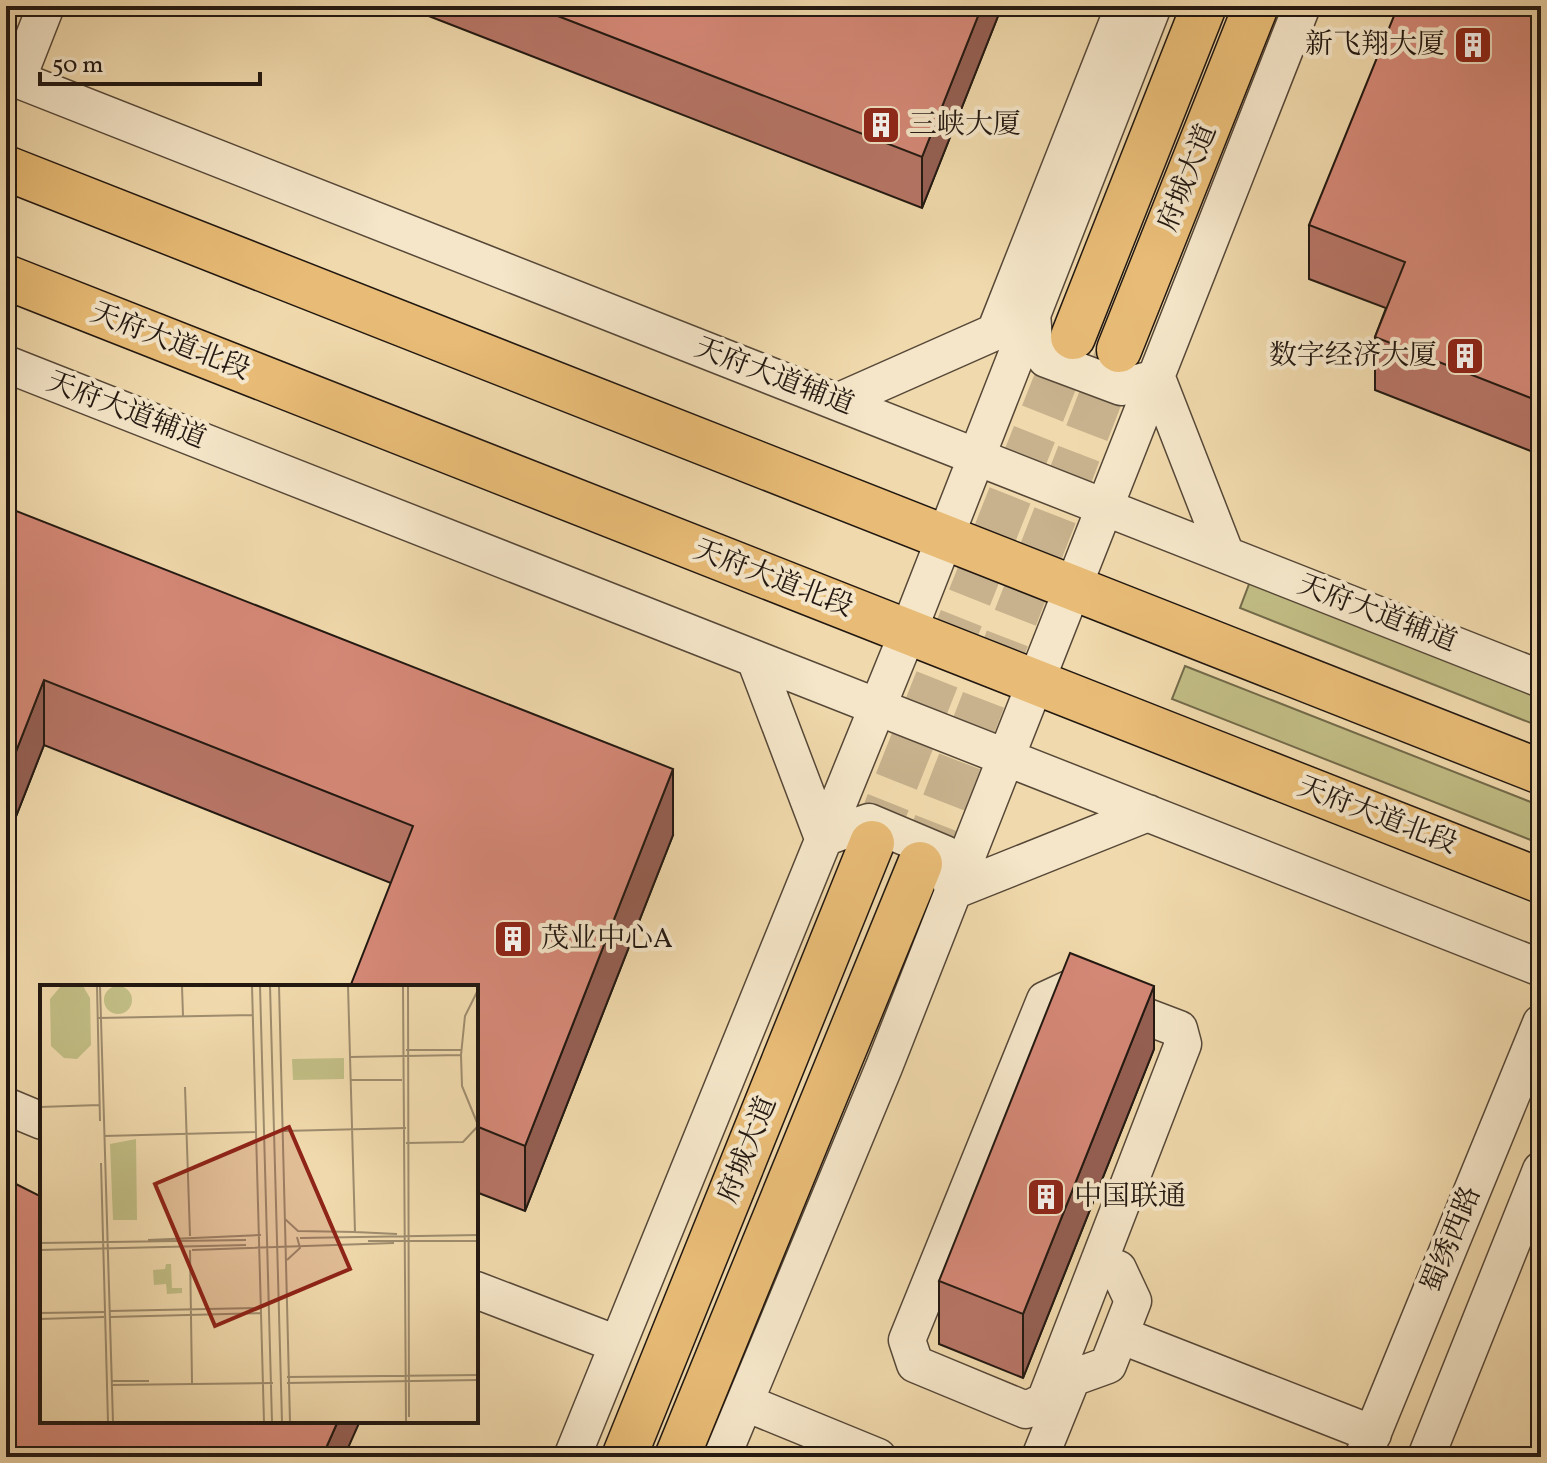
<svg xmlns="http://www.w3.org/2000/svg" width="1547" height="1463" viewBox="0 0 1547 1463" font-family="Vollkorn,'Noto Serif SC',serif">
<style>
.green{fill:#c1bd84;stroke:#726a4a;stroke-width:2}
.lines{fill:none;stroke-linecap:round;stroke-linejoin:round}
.major-tunnel{stroke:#c7b28d;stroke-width:44;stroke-dasharray:44 22;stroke-linecap:butt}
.minor-casing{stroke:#564838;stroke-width:39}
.major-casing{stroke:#221811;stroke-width:47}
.minor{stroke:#f5e6c9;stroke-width:36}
.major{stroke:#e8bc76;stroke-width:44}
.wall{fill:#b77566;stroke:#221811;stroke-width:2}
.shaded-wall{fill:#955f53;stroke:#221811;stroke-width:2}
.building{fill:#d58877;stroke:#221811;stroke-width:2}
.labels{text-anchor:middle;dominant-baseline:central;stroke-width:8;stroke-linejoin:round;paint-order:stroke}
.poi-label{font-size:28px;fill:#221811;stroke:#f5e6c9;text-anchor:start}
.street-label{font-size:28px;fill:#221811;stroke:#f5e6c9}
.inset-road{fill:none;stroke:#9e8c6e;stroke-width:2}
.view{fill:#8f2418;fill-opacity:0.15;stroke:#8f2418;stroke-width:4}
.inset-edge{fill:none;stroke:#221811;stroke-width:4}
</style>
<rect width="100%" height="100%" fill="#f0d9ac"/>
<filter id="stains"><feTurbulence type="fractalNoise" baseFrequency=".0025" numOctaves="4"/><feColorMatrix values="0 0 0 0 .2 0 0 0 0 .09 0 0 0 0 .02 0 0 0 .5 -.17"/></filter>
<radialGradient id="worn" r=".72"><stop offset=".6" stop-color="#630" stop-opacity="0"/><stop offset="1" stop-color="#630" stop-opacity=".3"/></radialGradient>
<path class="green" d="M 1254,571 L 1541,685 L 1541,727 L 1240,608 Z
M 1185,666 L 1541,806 L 1541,844 L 1172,699 Z"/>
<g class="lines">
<path class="major-tunnel" d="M 872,843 L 1073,337
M 920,864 L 1119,350"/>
<defs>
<path id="minor" d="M 6,75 L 1541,679
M 17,80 L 46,6
M 1032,313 L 1034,340 L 1046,359 L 1121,387 L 1157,378 L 1226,555
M 6,364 L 1541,968
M 837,402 L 995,332 L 1124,6
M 755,659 L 823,838 L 869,822 L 945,854 L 953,891 L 1148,813
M 1071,988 L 1179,1029 L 1183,1044 L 1045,1401 L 1026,1410 L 915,1364 L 907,1340 L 1045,1000 Z
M 6,1106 L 42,1121
M 476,1290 L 617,1344
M 1120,1335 L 1373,1434
M 746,1403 L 878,1457
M 572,1457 L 908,632 L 1153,6
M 722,1457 L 884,1067 L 1302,6
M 1040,1457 L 1072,1378 L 1108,1365 L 1133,1301 L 1118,1269 L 1099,1261
M 1363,1457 L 1541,1023
M 1426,1457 L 1541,1170"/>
<path id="major" d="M 6,168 L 1541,772
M 6,277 L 1541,881
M 1073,337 L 1204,6
M 1119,350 L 1256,6
M 624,1457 L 872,843
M 677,1457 L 920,864"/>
</defs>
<use href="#minor" class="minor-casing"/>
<use href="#major" class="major-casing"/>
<use href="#minor" class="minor"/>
<use href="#major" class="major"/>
</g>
<path class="wall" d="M 403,6 L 1002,6 L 922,208 Z
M 1541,6 L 1541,455 L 1375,390 L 1375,337 L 1386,308 L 1309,279 L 1309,225 Z
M 6,507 L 673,835 L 525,1211 L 476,1192 L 476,987 L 391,883 L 44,745 L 6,842 Z
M 1154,1049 L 1023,1378 L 939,1344 L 939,1281 Z"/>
<path class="shaded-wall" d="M 982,6 L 1002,6 L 922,208 L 922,157 Z
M 44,680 L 44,745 L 6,842 L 6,777 Z
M 673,769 L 673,835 L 525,1211 L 525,1146 Z
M 1154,986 L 1154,1049 L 1023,1378 L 1023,1314 Z
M 338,1421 L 360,1421 L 344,1457 L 326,1448 Z"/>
<path class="building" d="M 532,6 L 982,6 L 922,157 Z
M 1398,6 L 1541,6 L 1541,402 L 1375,337 L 1405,262 L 1309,225 Z
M 6,507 L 673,769 L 525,1146 L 476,1126 L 476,987 L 350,987 L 413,826 L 44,680 L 6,777 Z
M 1070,953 L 1154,986 L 1023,1314 L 939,1281 Z
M 6,1179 L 42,1197 L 42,1421 L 338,1421 L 326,1448 L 345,1457 L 6,1457 Z"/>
<defs>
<symbol id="building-square" viewBox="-11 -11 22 22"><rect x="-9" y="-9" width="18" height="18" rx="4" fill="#8f2418" stroke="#f5e6c9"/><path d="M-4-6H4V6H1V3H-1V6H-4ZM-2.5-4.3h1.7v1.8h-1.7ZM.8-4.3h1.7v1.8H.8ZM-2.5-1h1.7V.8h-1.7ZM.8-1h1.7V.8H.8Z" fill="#fff"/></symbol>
</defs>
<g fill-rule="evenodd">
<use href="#building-square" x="1451" y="23" width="44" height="44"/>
<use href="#building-square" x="859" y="103" width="44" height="44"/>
<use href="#building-square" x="1443" y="334" width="44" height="44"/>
<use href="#building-square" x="491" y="917" width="44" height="44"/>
<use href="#building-square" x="1024" y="1175" width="44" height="44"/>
</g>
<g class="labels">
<g class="poi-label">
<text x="1445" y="45" text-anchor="end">新飞翔大厦</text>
<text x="909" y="125">三峡大厦</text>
<text x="1437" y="356" text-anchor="end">数字经济大厦</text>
<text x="541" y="939">茂业中心A</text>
<text x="1074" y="1197">中国联通</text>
</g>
<g class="street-label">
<text transform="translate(1188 178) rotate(-68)">府城大道</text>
<text transform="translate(170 342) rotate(21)">天府大道北段</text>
<text transform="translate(774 377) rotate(21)">天府大道辅道</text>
<text transform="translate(126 411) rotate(21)">天府大道辅道</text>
<text transform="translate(773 579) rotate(21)">天府大道北段</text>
<text transform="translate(1377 614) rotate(21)">天府大道辅道</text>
<text transform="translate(1377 816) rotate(21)">天府大道北段</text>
<text transform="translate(748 1150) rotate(-68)">府城大道</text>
<text transform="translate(1452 1240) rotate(-68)">蜀绣西路</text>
</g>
</g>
<g transform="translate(40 985)">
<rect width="438" height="438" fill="#f0d9ac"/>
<path d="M 21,1 L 43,1 L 50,13 L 51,60 L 37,74 L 24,73 L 11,61 L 10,14 ZM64 15a14 14 0 1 1 28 0a14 14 0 1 1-28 0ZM 304,73 L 304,94 L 253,95 L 252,74 ZM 96,154 L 97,235 L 73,235 L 70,159 ZM 126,279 L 131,279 L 132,303 L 142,303 L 142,308 L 127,309 L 126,299 L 114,300 L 113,285 L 125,284 Z" fill="#c1bd84"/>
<path class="inset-road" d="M 57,1 L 60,136M 60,1 L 73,437M 142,1 L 143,31M 212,1 L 224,437M 220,1 L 232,437M 230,1 L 242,437M 239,1 L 250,437M 363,1 L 366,437M 368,1 L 369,432M 438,5 L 425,31 L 421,70 L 422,101 L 438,140M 58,33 L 213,30M 366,65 L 421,65M 310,72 L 421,70M 310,95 L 362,95M 145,102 L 150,251M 0,122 L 59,120M 243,146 L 366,143M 64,151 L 216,147M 366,158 L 423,157 L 438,141M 61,178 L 68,437M 245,234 L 258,246 L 315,247 L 308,1M 315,247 L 357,249M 260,253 L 438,250M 108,255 L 221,250M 328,256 L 438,256M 0,258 L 206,255M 0,265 L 206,260M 150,265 L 152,398M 152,265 L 354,258M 247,275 L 260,263 L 257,252M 70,326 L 221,323M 0,328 L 64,327M 70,332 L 221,328M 0,334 L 64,332M 247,392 L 438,390M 71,396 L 109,396M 247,398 L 438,395M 71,400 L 233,398"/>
<path class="view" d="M 249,142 L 310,284 L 175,341 L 115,199 Z"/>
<rect width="438" height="438" class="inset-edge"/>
</g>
<rect width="1547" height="1463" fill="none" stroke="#f0d9ac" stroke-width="32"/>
<rect x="8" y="8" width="1531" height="1447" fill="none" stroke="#221811" stroke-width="4"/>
<rect x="16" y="16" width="1515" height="1431" fill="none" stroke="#221811" stroke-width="2"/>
<path d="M40 72v12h220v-12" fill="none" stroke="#221811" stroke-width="4"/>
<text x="52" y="72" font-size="24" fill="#221811" stroke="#f5e6c9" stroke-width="6" paint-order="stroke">50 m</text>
<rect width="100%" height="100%" filter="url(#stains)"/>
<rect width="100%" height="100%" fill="url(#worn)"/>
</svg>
